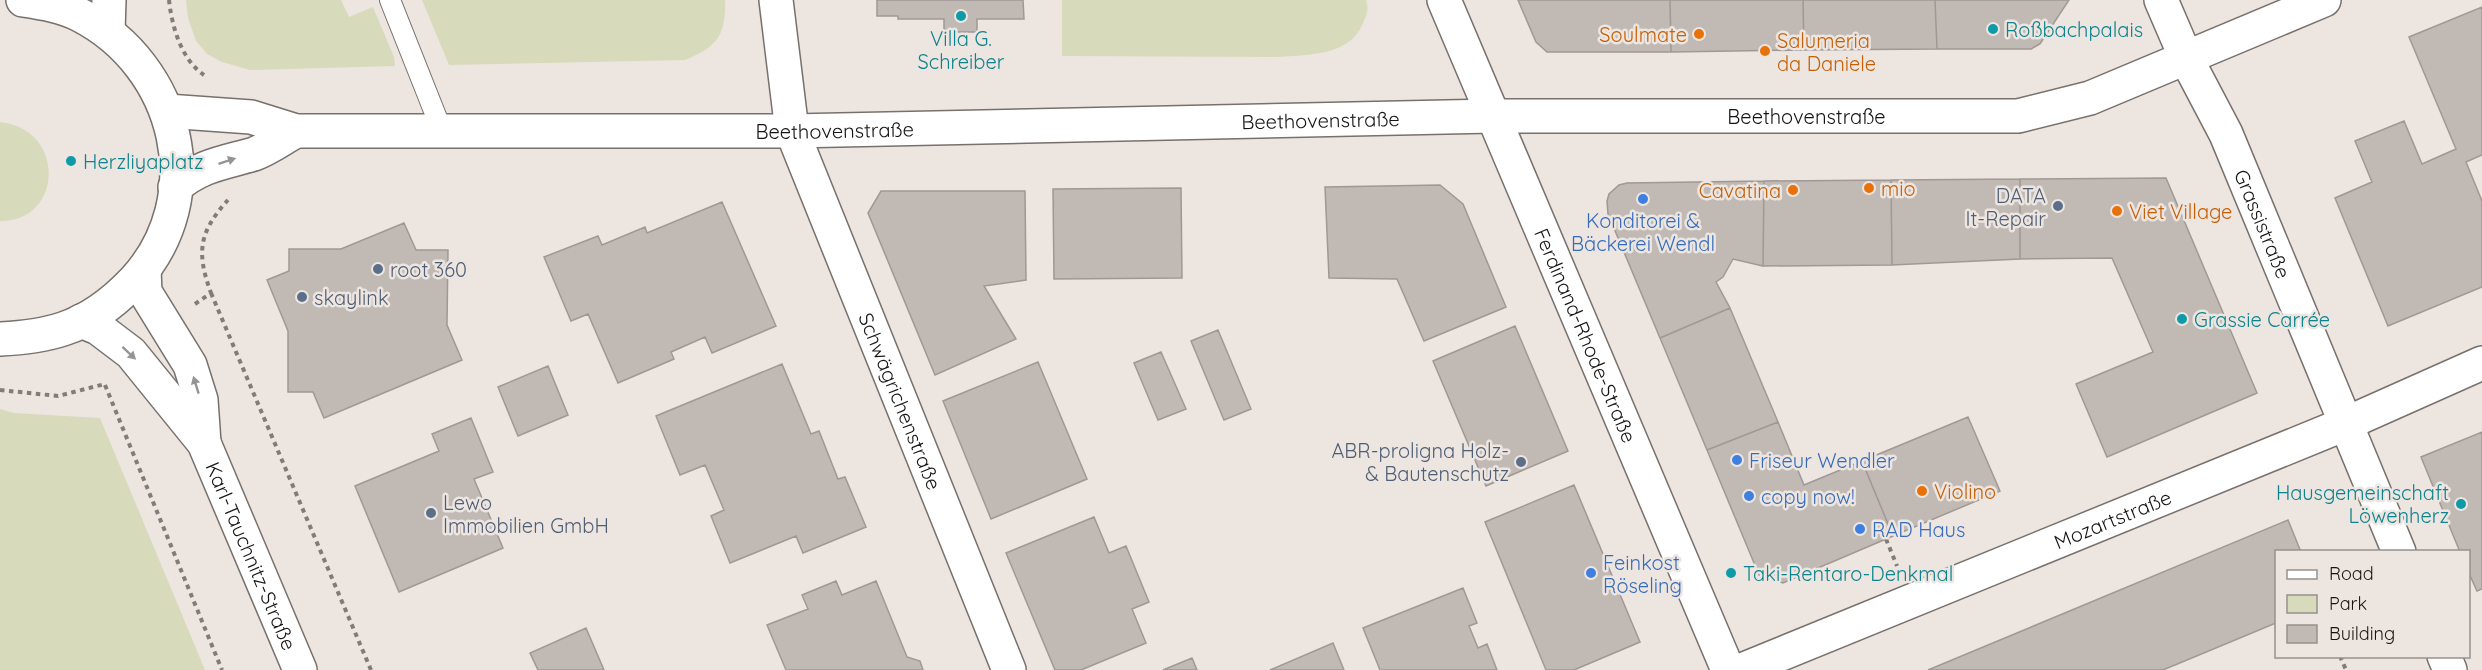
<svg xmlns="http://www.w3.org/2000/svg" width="2482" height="670" viewBox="0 0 2482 670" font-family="Quicksand,sans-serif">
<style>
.green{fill:#d7dbbb}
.building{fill:#c1b9b4;stroke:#a09894;stroke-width:1.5}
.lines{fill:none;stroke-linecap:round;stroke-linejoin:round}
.lane-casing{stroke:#78706c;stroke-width:22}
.street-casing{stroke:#78706c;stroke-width:36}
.secondary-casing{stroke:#78706c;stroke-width:36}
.path{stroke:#817c78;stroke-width:4;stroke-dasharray:4.5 4.5;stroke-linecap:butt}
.lane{stroke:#fff;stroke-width:20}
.street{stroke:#fff;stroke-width:33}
.secondary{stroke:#fff;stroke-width:33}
.oneway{fill:#969594}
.culture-dot{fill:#0f9aa8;stroke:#ede5e0;stroke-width:2}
.food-dot{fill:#e8710a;stroke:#ede5e0;stroke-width:2}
.shop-dot{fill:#3f7fe0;stroke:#ede5e0;stroke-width:2}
.service-dot{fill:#5c6f8a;stroke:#ede5e0;stroke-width:2}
.labels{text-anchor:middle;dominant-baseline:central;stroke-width:5;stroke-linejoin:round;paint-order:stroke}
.culture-label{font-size:20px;fill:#0d838f;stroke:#ede5e0;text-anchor:start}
.food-label{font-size:20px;fill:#c56008;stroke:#ede5e0;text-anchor:start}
.street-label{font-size:20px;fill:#161412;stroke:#ede5e0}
.service-label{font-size:20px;fill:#4e5e75;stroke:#ede5e0;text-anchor:start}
.shop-label{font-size:20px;fill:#366cbe;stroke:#ede5e0;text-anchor:start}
</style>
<rect width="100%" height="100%" fill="#ede5e0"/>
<path class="green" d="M 186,0 L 341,0 L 349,17 L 373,7 L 394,57 L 395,66 L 250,70 L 222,62 L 207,54 L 196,41 L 188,18 Z
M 422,0 L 725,0 C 726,36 717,47 685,60 L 449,65 Z
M 1062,0 L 1366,0 C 1369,9 1367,14 1363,23 C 1351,56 1307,55 1276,57 L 1062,56 Z
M 0,122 C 67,129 63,222 0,221 Z
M 0,409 L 14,413 L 100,418 L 205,670 L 0,670 Z"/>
<path class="building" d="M 877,0 L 1023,0 L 1024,19 L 977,19 L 977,32 L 944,32 L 944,19 L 898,19 L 898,16 L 877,16 Z
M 1518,0 L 1670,0 L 1671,52 L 1547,52 L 1536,42 Z
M 1670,0 L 1803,0 L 1804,50 L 1671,52 Z
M 1803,0 L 1935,0 L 1937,49 L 1804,50 Z
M 1935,0 L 2069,0 L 2040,44 L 2031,49 L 1937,49 Z
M 2482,7 L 2482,155 L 2466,162 L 2482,201 L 2482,287 L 2388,326 L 2335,198 L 2372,182 L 2355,141 L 2404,121 L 2422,164 L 2456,149 L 2409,37 Z
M 2166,178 L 2257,393 L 2107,457 L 2076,384 L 2153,352 L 2112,258 L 2020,259 L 2020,179 Z
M 2020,179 L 2020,259 L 1892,265 L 1891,180 Z
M 1891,180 L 1892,265 L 1763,266 L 1764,181 Z
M 1764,181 L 1763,266 L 1733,259 L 1723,277 L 1716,282 L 1730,308 L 1660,338 L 1608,214 L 1607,201 L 1609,194 L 1619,185 L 1627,183 Z
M 1440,185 L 1463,204 L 1506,307 L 1424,341 L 1397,279 L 1329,278 L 1325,187 Z
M 1181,188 L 1182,278 L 1054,279 L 1053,189 Z
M 881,191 L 1025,191 L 1026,280 L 984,286 L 1016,339 L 935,375 L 868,213 Z
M 722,202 L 776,326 L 712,353 L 705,337 L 671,352 L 674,359 L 618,383 L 588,314 L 571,321 L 544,257 L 598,236 L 602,245 L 645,227 L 647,233 Z
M 404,223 L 416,250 L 448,250 L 447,325 L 462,360 L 324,418 L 313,392 L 288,392 L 288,331 L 267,280 L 289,271 L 289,249 L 341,249 Z
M 1730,308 L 1778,422 L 1707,450 L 1660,338 Z
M 1515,326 L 1568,451 L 1486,486 L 1433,361 Z
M 1218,330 L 1251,409 L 1224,420 L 1191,341 Z
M 1161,352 L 1186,409 L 1158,420 L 1134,363 Z
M 1038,362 L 1087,479 L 991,519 L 943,401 Z
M 782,364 L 811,434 L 819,431 L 838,479 L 845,477 L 866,527 L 803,553 L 796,536 L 730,563 L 711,516 L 724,510 L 705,465 L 680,475 L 656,416 Z
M 548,366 L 568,415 L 518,436 L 498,387 Z
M 1968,417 L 2000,491 L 1893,536 L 1862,461 Z
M 471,418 L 493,472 L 474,479 L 503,548 L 399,592 L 355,486 L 439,451 L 432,434 Z
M 1778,422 L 1804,485 L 1862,461 L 1893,536 L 1783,583 L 1759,575 L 1707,450 Z
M 2482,432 L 2482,589 L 2477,591 L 2468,571 L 2468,552 L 2460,552 L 2421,457 Z
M 1574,485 L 1640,642 L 1574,670 L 1546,670 L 1485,522 Z
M 1094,517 L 1109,553 L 1126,546 L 1149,602 L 1132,609 L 1146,643 L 1081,670 L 1055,670 L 1006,553 Z
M 2288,520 L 2301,552 L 2276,552 L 2276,623 L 2163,670 L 1928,670 Z
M 836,581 L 842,595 L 876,581 L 907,657 L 920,661 L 923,670 L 786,670 L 767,625 L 808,609 L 802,595 Z
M 1463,588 L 1477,623 L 1469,626 L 1478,648 L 1487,644 L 1497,670 L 1380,670 L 1363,628 Z
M 586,628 L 604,670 L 538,670 L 530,653 Z
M 1333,643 L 1344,670 L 1270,670 Z
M 1192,658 L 1197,670 L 1163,670 Z"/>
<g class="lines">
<defs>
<path id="lane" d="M 390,0 L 442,131"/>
<g id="street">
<path id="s1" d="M 776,0 L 792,131 L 1009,670"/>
<path id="s2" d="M 1444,0 L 1728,670"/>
<path id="s3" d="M 2161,0 L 2186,58 L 2226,134 L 2399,552"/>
<path id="s4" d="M 167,111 L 251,117 L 296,131 L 792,131 L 1493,116 L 2018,116 L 2090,98 L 2324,0"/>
<path d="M 175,187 C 201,165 223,163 254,154 C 268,149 283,138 296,131"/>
<path d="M 2444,656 L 2450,670"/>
<path id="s5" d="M 1742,670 L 2345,424 L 2482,363"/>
</g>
<g id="secondary">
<path d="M 108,32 L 109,0"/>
<path d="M 144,270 L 145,292 L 190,365 L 201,400 L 204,443"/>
<path id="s6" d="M 81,321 L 98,328 L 131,353 L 204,443 L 300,670"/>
<path d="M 0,339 C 22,338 42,336 63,329 C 91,320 114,302 134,281 C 211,197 179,66 80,15 C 62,6 43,3 23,0"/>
</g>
</defs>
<use href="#lane" class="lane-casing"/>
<use href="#street" class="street-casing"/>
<use href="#secondary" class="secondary-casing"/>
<path class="path" d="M 169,0 C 172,27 181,59 204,75
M 211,293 L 371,670
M 195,304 L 211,293 C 196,252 199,232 228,200
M 105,385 L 222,670
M 0,390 L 58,396 L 105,384
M 1886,539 L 1897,566
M 2340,656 L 2346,670"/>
<use href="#lane" class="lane"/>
<use href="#street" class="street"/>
<use href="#secondary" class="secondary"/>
</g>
<defs><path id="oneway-solid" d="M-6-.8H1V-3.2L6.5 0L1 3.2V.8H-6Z" transform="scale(1.5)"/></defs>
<g class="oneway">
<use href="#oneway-solid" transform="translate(227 161) rotate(-18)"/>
<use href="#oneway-solid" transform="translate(129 353) rotate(43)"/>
<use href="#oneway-solid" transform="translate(196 385) rotate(-107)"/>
</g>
<g class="culture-dot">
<circle cx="961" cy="16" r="6"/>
<circle cx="1993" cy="29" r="6"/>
<circle cx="71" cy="161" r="6"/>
<circle cx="2182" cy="319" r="6"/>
<circle cx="2461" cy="504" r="6"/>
<circle cx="1731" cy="573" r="6"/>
</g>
<g class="food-dot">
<circle cx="1699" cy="34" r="6"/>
<circle cx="1765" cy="51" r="6"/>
<circle cx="1869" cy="188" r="6"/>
<circle cx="1793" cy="190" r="6"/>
<circle cx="2117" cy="211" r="6"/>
<circle cx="1922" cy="491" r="6"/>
</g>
<g class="shop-dot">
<circle cx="1643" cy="199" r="6"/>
<circle cx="1737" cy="460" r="6"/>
<circle cx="1749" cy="496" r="6"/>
<circle cx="1860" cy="529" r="6"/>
<circle cx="1591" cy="573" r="6"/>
</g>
<g class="service-dot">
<circle cx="2058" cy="206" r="6"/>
<circle cx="378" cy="269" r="6"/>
<circle cx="302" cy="297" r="6"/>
<circle cx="1521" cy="462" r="6"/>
<circle cx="431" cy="513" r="6"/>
</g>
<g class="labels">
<g class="culture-label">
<text x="2005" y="29">Roßbachpalais</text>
<text x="961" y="38" text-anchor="middle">Villa G.<tspan x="961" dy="23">Schreiber</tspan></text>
<text x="83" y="161">Herzliyaplatz</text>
<text x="2194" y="319">Grassie Carrée</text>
<text x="2449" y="492" text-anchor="end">Hausgemeinschaft<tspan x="2449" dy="23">Löwenherz</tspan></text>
<text x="1743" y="573">Taki-Rentaro-Denkmal</text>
</g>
<g class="food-label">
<text x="1687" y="34" text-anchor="end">Soulmate</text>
<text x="1777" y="40">Salumeria<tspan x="1777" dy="23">da Daniele</tspan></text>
<text x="1881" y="188">mio</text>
<text x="1781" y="190" text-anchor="end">Cavatina</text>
<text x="2129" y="211">Viet Village</text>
<text x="1934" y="491">Violino</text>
</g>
<g class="street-label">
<text stroke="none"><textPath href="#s4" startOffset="1642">Beethovenstraße</textPath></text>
<text stroke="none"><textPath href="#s4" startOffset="1156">Beethovenstraße</textPath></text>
<text stroke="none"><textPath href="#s4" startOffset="670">Beethovenstraße</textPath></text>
<text stroke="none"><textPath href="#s3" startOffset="246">Grassistraße</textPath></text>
<text stroke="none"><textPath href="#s2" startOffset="364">Ferdinand-Rhode-Straße</textPath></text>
<text stroke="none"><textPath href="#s1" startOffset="423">Schwägrichenstraße</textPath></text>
<text stroke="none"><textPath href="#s5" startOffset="400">Mozartstraße</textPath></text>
<text stroke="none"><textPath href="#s6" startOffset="298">Karl-Tauchnitz-Straße</textPath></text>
</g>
<g class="service-label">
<text x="2046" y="195" text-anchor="end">DATA<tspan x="2046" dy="23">It-Repair</tspan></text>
<text x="390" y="269">root 360</text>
<text x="314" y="297">skaylink</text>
<text x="1509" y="450" text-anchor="end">ABR-proligna Holz-<tspan x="1509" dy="23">&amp; Bautenschutz</tspan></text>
<text x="443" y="502">Lewo<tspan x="443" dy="23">Immobilien GmbH</tspan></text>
</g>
<g class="shop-label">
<text x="1643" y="220" text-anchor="middle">Konditorei &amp;<tspan x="1643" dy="23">Bäckerei Wendl</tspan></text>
<text x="1749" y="460">Friseur Wendler</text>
<text x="1761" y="496">copy now!</text>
<text x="1872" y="529">RAD Haus</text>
<text x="1603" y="562">Feinkost<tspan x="1603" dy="23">Röseling</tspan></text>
</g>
</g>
<rect x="2275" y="550" width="195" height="108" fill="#ede5e0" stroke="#97918e" stroke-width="1.5"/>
<rect x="2287" y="570" width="30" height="9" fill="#ffffff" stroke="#97918e" stroke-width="1.5"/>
<text x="2329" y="580" font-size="18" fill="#161412">Road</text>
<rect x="2287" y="595" width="30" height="18" fill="#d7dbbb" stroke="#97918e" stroke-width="1.5"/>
<text x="2329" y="610" font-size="18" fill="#161412">Park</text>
<rect x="2287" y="625" width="30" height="18" fill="#c1b9b4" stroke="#97918e" stroke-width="1.5"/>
<text x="2329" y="640" font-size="18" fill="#161412">Building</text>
</svg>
